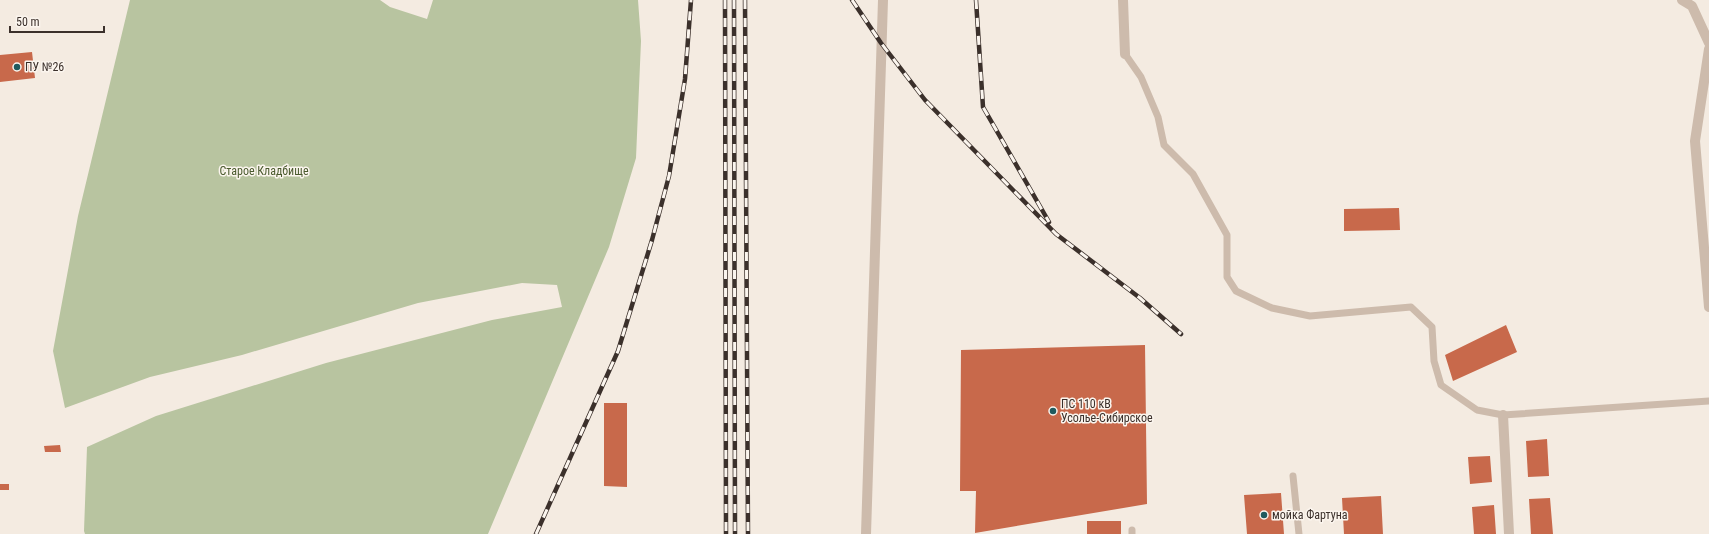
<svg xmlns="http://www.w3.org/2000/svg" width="1709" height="534" viewBox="0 0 1709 534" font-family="'Roboto Condensed',sans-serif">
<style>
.green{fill:#b8c4a0}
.building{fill:#c8694b}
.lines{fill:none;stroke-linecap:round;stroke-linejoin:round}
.lane{stroke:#cdbbac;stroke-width:7}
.street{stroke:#cdbbac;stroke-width:10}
.rail-casing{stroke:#3b302b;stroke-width:4.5}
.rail{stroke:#fbf5ee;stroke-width:3;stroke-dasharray:9;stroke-linecap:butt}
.poi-dot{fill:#1f5a5e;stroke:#fbf5ee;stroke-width:1.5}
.labels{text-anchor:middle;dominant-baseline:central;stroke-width:3;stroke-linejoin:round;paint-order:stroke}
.poi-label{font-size:12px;fill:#3b302b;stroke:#fbf5ee;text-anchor:start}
.park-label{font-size:12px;fill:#4a5a2e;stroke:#fbf5ee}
</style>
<rect width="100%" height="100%" fill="#f4ebe1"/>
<path class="green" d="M 130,0 L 380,0 L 390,7 L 427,19 L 433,0 L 638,0 L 641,41 L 636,158 L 609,247 L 488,534 L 85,534 L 84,531 L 87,447 L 156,416 L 326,363 L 492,320 L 562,307 L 557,285 L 522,283 L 418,303 L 242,355 L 150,377 L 65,408 L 53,351 L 78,216 Z"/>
<path class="building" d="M 32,52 L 35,78 L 0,82 L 0,55 Z
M 1399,208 L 1400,230 L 1344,231 L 1344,209 Z
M 1506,325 L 1517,352 L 1453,381 L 1445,355 Z
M 1145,345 L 1147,504 L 975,533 L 976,491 L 960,491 L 961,350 Z
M 604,403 L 627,403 L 627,487 L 604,486 Z
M 1547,439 L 1549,476 L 1528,477 L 1526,441 Z
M 60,445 L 61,452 L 45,452 L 44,446 Z
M 1490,456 L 1492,482 L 1470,484 L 1468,457 Z
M 0,484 L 9,484 L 9,490 L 0,490 Z
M 1281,493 L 1284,534 L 1247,534 L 1244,495 Z
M 1381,496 L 1383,534 L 1344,534 L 1342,498 Z
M 1550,498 L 1553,534 L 1531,534 L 1529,499 Z
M 1494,505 L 1496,534 L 1474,534 L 1472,507 Z
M 1087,521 L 1121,521 L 1121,534 L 1087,534 Z"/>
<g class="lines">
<path class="lane" d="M 1125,54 L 1141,77 L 1158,117 L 1164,145 L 1193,174 L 1227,235 L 1227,277 L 1236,291 L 1272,308 L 1310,316 L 1411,307 L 1432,327 L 1434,361 L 1441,385 L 1477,410 L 1503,415 L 1709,401
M 1293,476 L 1299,534
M 1132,530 L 1132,534"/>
<path class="street" d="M 1123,0 L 1125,54
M 1682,0 L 1692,6 L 1709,43
M 1709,49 L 1695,141 L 1709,307
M 1503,415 L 1509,534
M 866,534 L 883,0"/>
<defs>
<path id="rail" d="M 725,0 L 726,534
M 734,0 L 735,534
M 745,0 L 748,534
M 852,0 L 881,43 L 925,100 L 1056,234 L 1140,298 L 1181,334
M 976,0 L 983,107 L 1049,222
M 536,534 L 618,351 L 652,240 L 669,176 L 685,79 L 691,0"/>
</defs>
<use href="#rail" class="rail-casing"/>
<use href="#rail" class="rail"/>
</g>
<g class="poi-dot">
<circle cx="17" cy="67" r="4"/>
<circle cx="1053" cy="411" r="4"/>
<circle cx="1264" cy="515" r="4"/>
</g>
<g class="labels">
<g class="poi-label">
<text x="25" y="67">ПУ №26</text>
<text x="1061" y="404">ПС 110 кВ<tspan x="1061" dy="14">Усолье-Сибирское</tspan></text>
<text x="1272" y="515">мойка Фартуна</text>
</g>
<g class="park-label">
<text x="264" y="171">Старое Кладбище</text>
</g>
</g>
<path d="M10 26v6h94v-6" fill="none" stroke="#3b302b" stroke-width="2"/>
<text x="16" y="26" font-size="12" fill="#3b302b" stroke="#fbf5ee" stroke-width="3" paint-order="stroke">50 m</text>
</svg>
